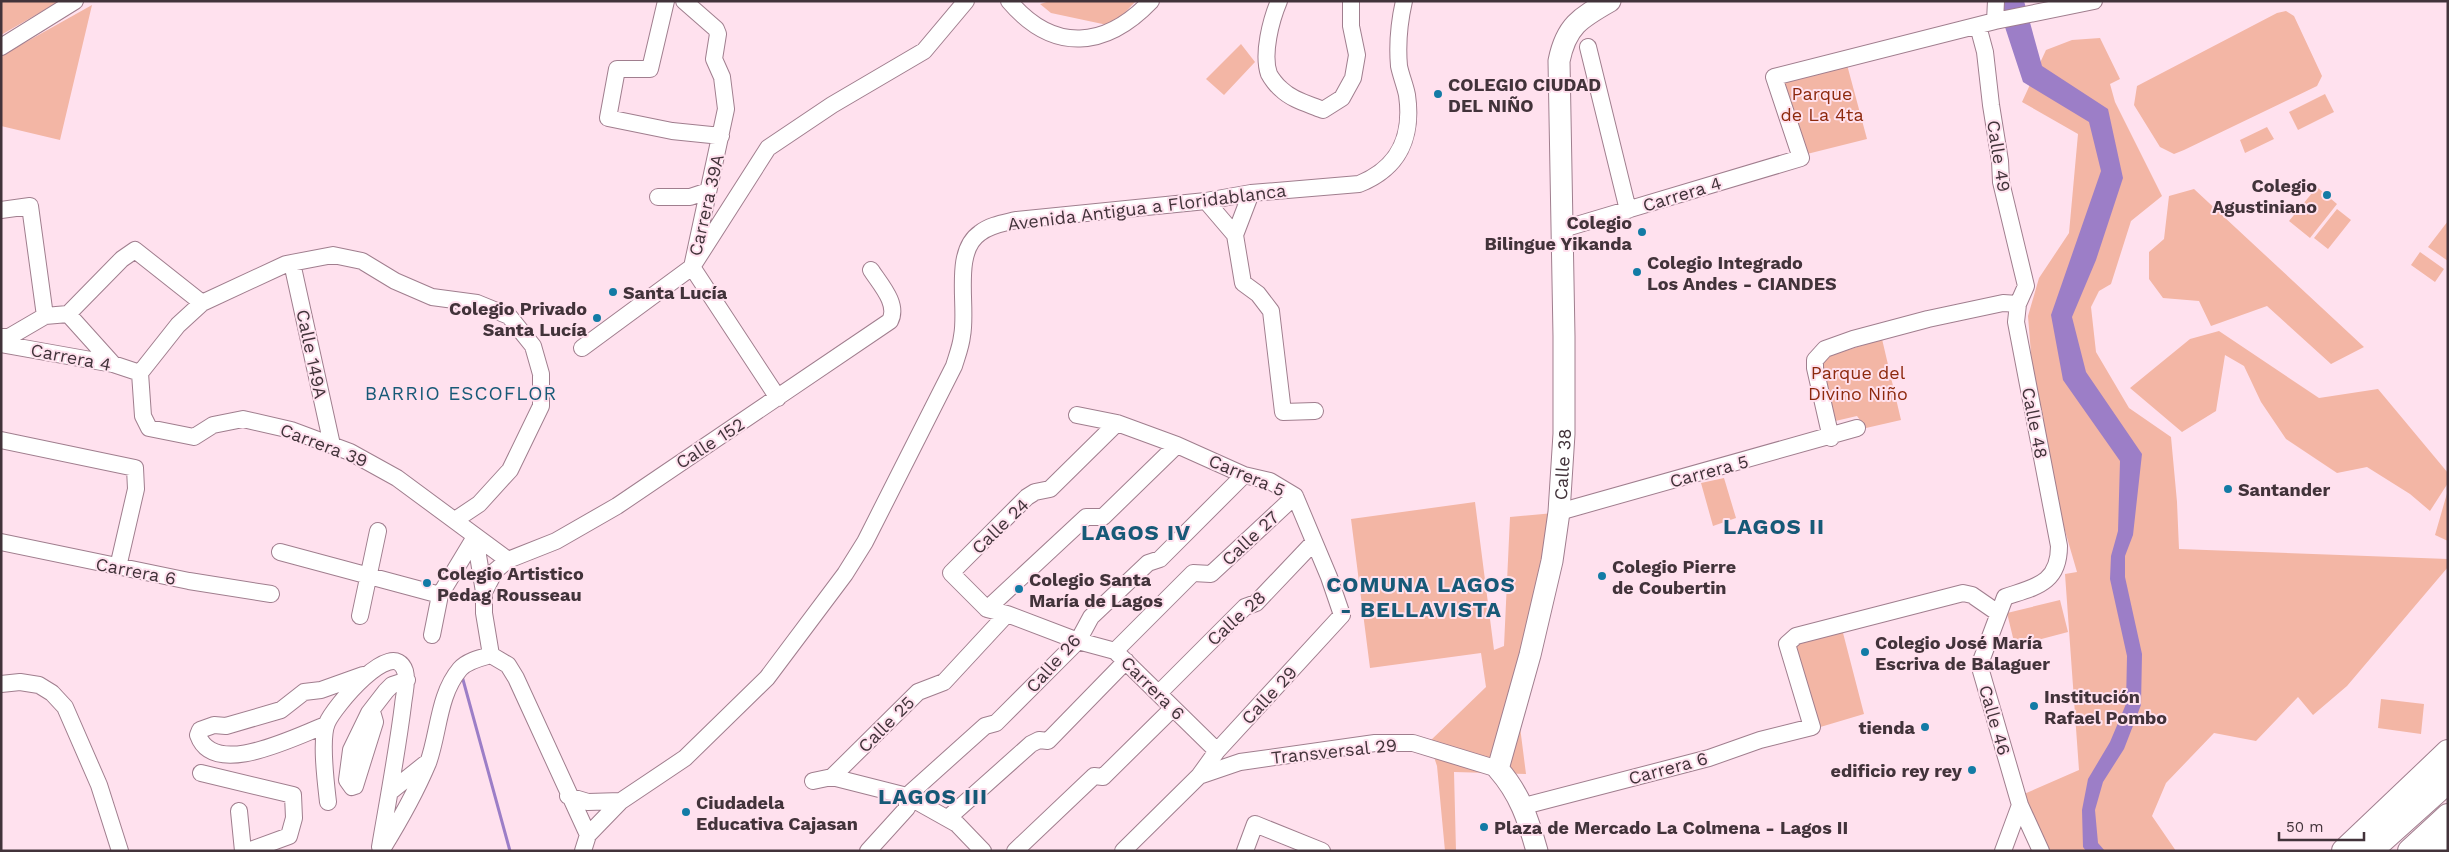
<svg xmlns="http://www.w3.org/2000/svg" width="2449" height="852" viewBox="0 0 2449 852" font-family="'Work Sans',sans-serif">
<style>
.green{fill:#f3b6a5}
.water{fill:#9c7ec7}
.lines{fill:none;stroke-linecap:round;stroke-linejoin:round}
.stream{stroke:#9c7ec7;stroke-width:3}
.minor-casing{stroke:#a07e8e;stroke-width:18}
.major-casing{stroke:#a07e8e;stroke-width:23}
.highway-casing{stroke:#a07e8e;stroke-width:26}
.minor{stroke:#fff;stroke-width:16}
.major{stroke:#fff;stroke-width:21}
.highway{stroke:#fff;stroke-width:24}
.poi-dot{fill:#137ba5;stroke:#ffe1ee;stroke-width:2}
.labels{text-anchor:middle;dominant-baseline:central;stroke-width:4;stroke-linejoin:round;paint-order:stroke}
.poi-label{font-size:18px;font-weight:bold;fill:#42333a;stroke:#ffe1ee;text-anchor:start}
.park-label{font-size:18px;fill:#8d290d;stroke:#ffe1ee}
.street-label{font-size:18px;fill:#42333a;stroke:#ffe1ee}
.neighbourhood-label{font-size:19px;letter-spacing:1px;fill:#175977;stroke:#ffe1ee}
.district-label{font-size:22px;font-weight:bold;letter-spacing:1px;fill:#175977;stroke:#ffe1ee}
</style>
<rect width="100%" height="100%" fill="#ffe1ee"/>
<path class="green" d="M 1,1 L 60,1 L 1,35 Z
M 1050,1 L 1136,1 L 1112,26 L 1051,13 L 1040,4 Z
M 92,5 L 60,140 L 1,126 L 1,56 Z
M 2286,11 L 2294,16 L 2322,76 L 2317,86 L 2184,150 L 2174,154 L 2160,147 L 2134,105 L 2137,86 L 2277,13 Z
M 2100,38 L 2120,79 L 2110,84 L 2115,102 L 2162,196 L 2131,221 L 2111,284 L 2099,291 L 2091,307 L 2096,352 L 2129,408 L 2171,437 L 2177,502 L 2179,549 L 2448,559 L 2448,567 L 2347,686 L 2313,715 L 2298,697 L 2256,741 L 2214,733 L 2166,783 L 2152,816 L 2176,851 L 2048,851 L 2024,794 L 2079,770 L 2065,574 L 2077,572 L 2061,517 L 2035,404 L 2028,316 L 2039,278 L 2069,233 L 2078,134 L 2022,102 L 2046,50 L 2072,40 Z
M 1241,44 L 1255,62 L 1224,95 L 1206,79 Z
M 1846,61 L 1867,139 L 1803,155 L 1779,80 Z
M 2325,94 L 2334,112 L 2298,130 L 2289,112 Z
M 2267,127 L 2274,139 L 2245,153 L 2240,140 Z
M 2317,187 L 2337,204 L 2310,238 L 2289,221 Z
M 2194,189 L 2364,347 L 2331,364 L 2267,306 L 2211,326 L 2199,301 L 2163,298 L 2149,279 L 2149,252 L 2164,239 L 2169,196 Z
M 2337,209 L 2351,220 L 2328,249 L 2314,238 Z
M 2448,221 L 2448,261 L 2428,247 Z
M 2420,252 L 2444,269 L 2435,282 L 2411,265 Z
M 2219,331 L 2319,398 L 2378,389 L 2448,473 L 2448,483 L 2430,511 L 2410,494 L 2367,467 L 2337,473 L 2286,439 L 2261,402 L 2244,366 L 2225,355 L 2216,411 L 2182,432 L 2130,388 L 2190,339 Z
M 1882,339 L 1901,420 L 1866,428 L 1857,416 L 1831,422 L 1820,359 Z
M 1724,478 L 1736,518 L 1713,526 L 1701,483 Z
M 2448,490 L 2448,541 L 2435,535 Z
M 1475,502 L 1494,650 L 1504,646 L 1510,517 L 1565,512 L 1520,727 L 1526,774 L 1454,772 L 1456,851 L 1445,851 L 1437,766 L 1429,742 L 1486,687 L 1481,653 L 1370,668 L 1351,519 Z
M 2060,600 L 2068,632 L 2015,646 L 2007,613 Z
M 1842,629 L 1864,714 L 1817,728 L 1793,644 Z
M 2381,699 L 2424,704 L 2421,734 L 2378,728 Z"/>
<path class="water" d="M 2000,1 L 2024,1 L 2042,66 L 2108,109 L 2123,178 L 2096,260 L 2072,317 L 2086,372 L 2142,454 L 2133,535 L 2125,556 L 2125,577 L 2142,654 L 2141,705 L 2124,749 L 2103,782 L 2095,810 L 2098,843 L 2105,851 L 2086,851 L 2083,847 L 2082,810 L 2088,779 L 2110,742 L 2126,704 L 2127,656 L 2110,579 L 2111,556 L 2118,531 L 2120,461 L 2063,380 L 2051,315 L 2101,171 L 2089,122 L 2023,82 L 2003,21 Z"/>
<g class="lines">
<path class="stream" d="M 462,676 L 510,851"/>
<defs>
<path id="minor" d="M 666,1 L 650,69 L 617,69 L 608,118 L 672,131 L 721,136
M 684,1 L 716,29 L 718,34 L 714,59 L 722,77 L 726,109 L 692,267 L 778,398
M 1009,1 C 1054,54 1106,48 1151,1
M 1279,1 C 1271,20 1262,54 1269,74 C 1271,78 1277,86 1281,89 C 1292,100 1309,104 1323,110 L 1342,98 L 1353,78 L 1357,55 L 1351,26 L 1351,1
M 1995,21 L 1996,1
M 1978,26 L 1985,52 L 1991,105 L 2000,161 L 2001,182 L 2026,286 L 2018,304 L 2016,322 L 2059,546 C 2059,584 2035,587 2005,597 L 1981,661 L 1981,671 L 2020,805 L 2041,851
M 1,47 L 75,1
M 1588,47 L 1628,210
M 1251,193 L 1235,235 L 1243,283 L 1258,294 L 1271,311 L 1283,412 L 1315,411
M 658,197 L 690,197 L 708,191
M 1206,201 L 1235,235
M 1,210 L 30,206 L 45,316
M 1563,229 L 1801,158 L 1774,77 L 1995,21 L 2094,1
M 292,263 L 332,445
M 68,314 L 113,364
M 1,337 L 9,337 L 45,316 L 68,314 L 122,259 L 135,250 L 202,303
M 1,344 L 113,364 L 140,373
M 582,348 L 692,267 L 768,148 L 832,105 L 924,51 L 966,1
M 1077,415 L 1117,423 L 1177,445 L 1244,475 L 1270,481 L 1295,496 L 1329,577 L 1342,615 L 1217,751 L 1199,776 L 1123,851
M 1117,423 L 1050,489 L 1035,492 L 1027,497 L 951,573 L 987,609 L 1007,614 L 1078,641 L 1115,651 L 1217,751
M 1831,438 L 1815,368 L 1815,360 L 1825,349 L 1853,339 L 1928,319 L 2003,303 L 2018,304
M 1,440 L 135,468 L 136,489 L 118,567
M 1559,512 L 1857,428
M 455,520 L 479,504 L 510,470 L 541,406 L 541,374 L 533,346 L 509,316 L 477,303 L 432,297 L 395,281 L 362,261 L 333,255 L 312,259 L 286,264 L 202,303 L 178,325 L 140,373 L 143,416 L 149,428 L 194,437 L 213,425 L 243,419 L 291,430 L 350,452 L 397,478 L 508,560
M 475,537 L 484,592 L 484,613 L 491,655
M 1,542 L 189,581 L 271,594
M 280,552 L 440,595
M 484,592 L 495,571 L 508,560 L 556,541 L 617,506 L 890,321 C 899,304 880,284 871,270
M 987,609 L 1086,517 L 1103,517 L 1177,445
M 360,616 L 378,531
M 432,635 L 440,595 L 475,537
M 1115,651 L 1193,573 L 1211,574 L 1295,496
M 1,684 L 20,682 L 39,685 L 52,693 L 65,707 L 99,785 L 120,851
M 1159,693 L 1245,607 L 1256,603 L 1313,543
M 369,713 L 373,715 L 375,722 L 355,786 L 352,787 L 347,780 L 351,750 L 369,713 L 386,691 L 392,685 L 407,680
M 326,725 C 298,735 214,780 198,735 L 200,730 L 214,725 L 226,726 L 281,710 L 304,692 L 321,690 L 363,675
M 201,773 L 293,795 L 294,818 L 289,836 L 248,851
M 1199,776 L 1240,762 L 1375,743 L 1413,743 L 1498,769
M 832,777 L 918,692 L 944,682 L 1007,614
M 813,781 L 832,777 L 907,796 L 957,824 L 983,851
M 390,792 L 425,764
M 568,796 L 588,802 L 621,801 L 685,758 L 767,678 L 845,574 L 865,542 L 954,366 C 957,356 961,346 962,336 C 968,307 952,252 980,233 C 990,225 1004,223 1016,220 L 1206,201 L 1251,193 L 1359,184 C 1399,168 1413,137 1407,95 C 1405,85 1401,76 1399,66 C 1397,43 1399,23 1404,1
M 328,802 C 326,784 320,739 327,723 C 333,708 393,635 405,671 C 408,682 404,694 403,705 C 397,753 388,800 380,847
M 1524,806 L 1709,758 L 1760,740 L 1812,727 L 1787,644 L 1796,636 L 1963,593 L 1972,595 L 1998,613
M 239,811 L 243,851
M 948,818 L 1031,744 L 1039,740 L 1048,741 L 1126,661
M 381,851 C 399,822 415,794 428,763 C 439,733 438,695 460,669 C 467,661 480,658 491,655 L 508,665 L 516,678 L 588,835
M 583,851 L 588,835 L 621,801
M 868,851 L 907,808 L 907,796 L 985,726 L 996,723 L 1078,641 L 1091,617 L 1148,563 L 1160,559 L 1244,475
M 1015,851 L 1094,776 L 1103,777 L 1173,708
M 1245,851 L 1255,824 L 1322,851
M 2003,851 L 2020,805"/>
<g id="major">
<path id="s1" d="M 1537,851 C 1528,819 1520,794 1498,769 L 1530,655 L 1552,561 L 1559,512 L 1564,434 L 1564,336 L 1559,61 C 1566,26 1580,18 1610,1"/>
</g>
<path id="highway" d="M 2344,851 L 2448,752
M 2370,851 L 2448,781
M 2410,851 L 2448,816
M 2433,851 L 2448,839"/>
</defs>
<use href="#minor" class="minor-casing"/>
<use href="#major" class="major-casing"/>
<use href="#highway" class="highway-casing"/>
<use href="#minor" class="minor"/>
<use href="#major" class="major"/>
<use href="#highway" class="highway"/>
</g>
<g class="poi-dot">
<circle cx="1438" cy="94" r="5"/>
<circle cx="2327" cy="195" r="5"/>
<circle cx="1642" cy="232" r="5"/>
<circle cx="1637" cy="272" r="5"/>
<circle cx="613" cy="292" r="5"/>
<circle cx="597" cy="318" r="5"/>
<circle cx="2228" cy="489" r="5"/>
<circle cx="1602" cy="576" r="5"/>
<circle cx="427" cy="583" r="5"/>
<circle cx="1019" cy="589" r="5"/>
<circle cx="1865" cy="652" r="5"/>
<circle cx="2034" cy="706" r="5"/>
<circle cx="1925" cy="727" r="5"/>
<circle cx="1972" cy="770" r="5"/>
<circle cx="686" cy="812" r="5"/>
<circle cx="1484" cy="827" r="5"/>
</g>
<g class="labels">
<g class="poi-label">
<text x="1448" y="84">COLEGIO CIUDAD<tspan x="1448" dy="21">DEL NIÑO</tspan></text>
<text x="2317" y="185" text-anchor="end">Colegio<tspan x="2317" dy="21">Agustiniano</tspan></text>
<text x="1632" y="222" text-anchor="end">Colegio<tspan x="1632" dy="21">Bilingue Yikanda</tspan></text>
<text x="1647" y="262">Colegio Integrado<tspan x="1647" dy="21">Los Andes - CIANDES</tspan></text>
<text x="623" y="292">Santa Lucía</text>
<text x="587" y="308" text-anchor="end">Colegio Privado<tspan x="587" dy="21">Santa Lucía</tspan></text>
<text x="2238" y="489">Santander</text>
<text x="1612" y="566">Colegio Pierre<tspan x="1612" dy="21">de Coubertin</tspan></text>
<text x="437" y="573">Colegio Artistico<tspan x="437" dy="21">Pedag Rousseau</tspan></text>
<text x="1029" y="579">Colegio Santa<tspan x="1029" dy="21">María de Lagos</tspan></text>
<text x="1875" y="642">Colegio José María<tspan x="1875" dy="21">Escriva de Balaguer</tspan></text>
<text x="2044" y="696">Institución<tspan x="2044" dy="21">Rafael Pombo</tspan></text>
<text x="1915" y="727" text-anchor="end">tienda</text>
<text x="1962" y="770" text-anchor="end">edificio rey rey</text>
<text x="696" y="802">Ciudadela<tspan x="696" dy="21">Educativa Cajasan</tspan></text>
<text x="1494" y="827">Plaza de Mercado La Colmena - Lagos II</text>
</g>
<g class="park-label">
<text x="1822" y="93">Parque<tspan x="1822" dy="21">de La 4ta</tspan></text>
<text x="1858" y="372">Parque del<tspan x="1858" dy="21">Divino Niño</tspan></text>
</g>
<g class="street-label">
<text transform="translate(1999 156) rotate(81)">Calle 49</text>
<text transform="translate(1682 194) rotate(-17)">Carrera 4</text>
<text transform="translate(706 205) rotate(-77)">Carrera 39A</text>
<text transform="translate(1147 207) rotate(-7)">Avenida Antigua a Floridablanca</text>
<text transform="translate(312 354) rotate(78)">Calle 149A</text>
<text transform="translate(71 357) rotate(11)">Carrera 4</text>
<text transform="translate(2035 423) rotate(79)">Calle 48</text>
<text transform="translate(710 443) rotate(-33)">Calle 152</text>
<text transform="translate(324 445) rotate(21)">Carrera 39</text>
<text stroke="none"><textPath href="#s1" startOffset="404">Calle 38</textPath></text>
<text transform="translate(1709 471) rotate(-15)">Carrera 5</text>
<text transform="translate(1247 475) rotate(23)">Carrera 5</text>
<text transform="translate(1000 526) rotate(-44)">Calle 24</text>
<text transform="translate(1250 538) rotate(-43)">Calle 27</text>
<text transform="translate(136 571) rotate(11)">Carrera 6</text>
<text transform="translate(1236 618) rotate(-42)">Calle 28</text>
<text transform="translate(1053 663) rotate(-48)">Calle 26</text>
<text transform="translate(1153 688) rotate(45)">Carrera 6</text>
<text transform="translate(1269 695) rotate(-47)">Calle 29</text>
<text transform="translate(1995 720) rotate(74)">Calle 46</text>
<text transform="translate(886 724) rotate(-45)">Calle 25</text>
<text transform="translate(1334 751) rotate(-6)">Transversal 29</text>
<text transform="translate(1668 768) rotate(-15)">Carrera 6</text>
</g>
<g class="neighbourhood-label">
<text x="461" y="393">BARRIO ESCOFLOR</text>
</g>
<g class="district-label">
<text x="1774" y="526">LAGOS II</text>
<text x="1136" y="532">LAGOS IV</text>
<text x="1421" y="584">COMUNA LAGOS<tspan x="1421" dy="25">- BELLAVISTA</tspan></text>
<text x="933" y="796">LAGOS III</text>
</g>
</g>
<rect width="2449" height="852" fill="none" stroke="#42333a" stroke-width="5"/>
<path d="M2279 832v8h85v-8" fill="none" stroke="#42333a" stroke-width="2.5"/>
<text x="2286" y="832" font-size="15" fill="#42333a" stroke="#ffe1ee" stroke-width="4" paint-order="stroke">50 m</text>
</svg>
